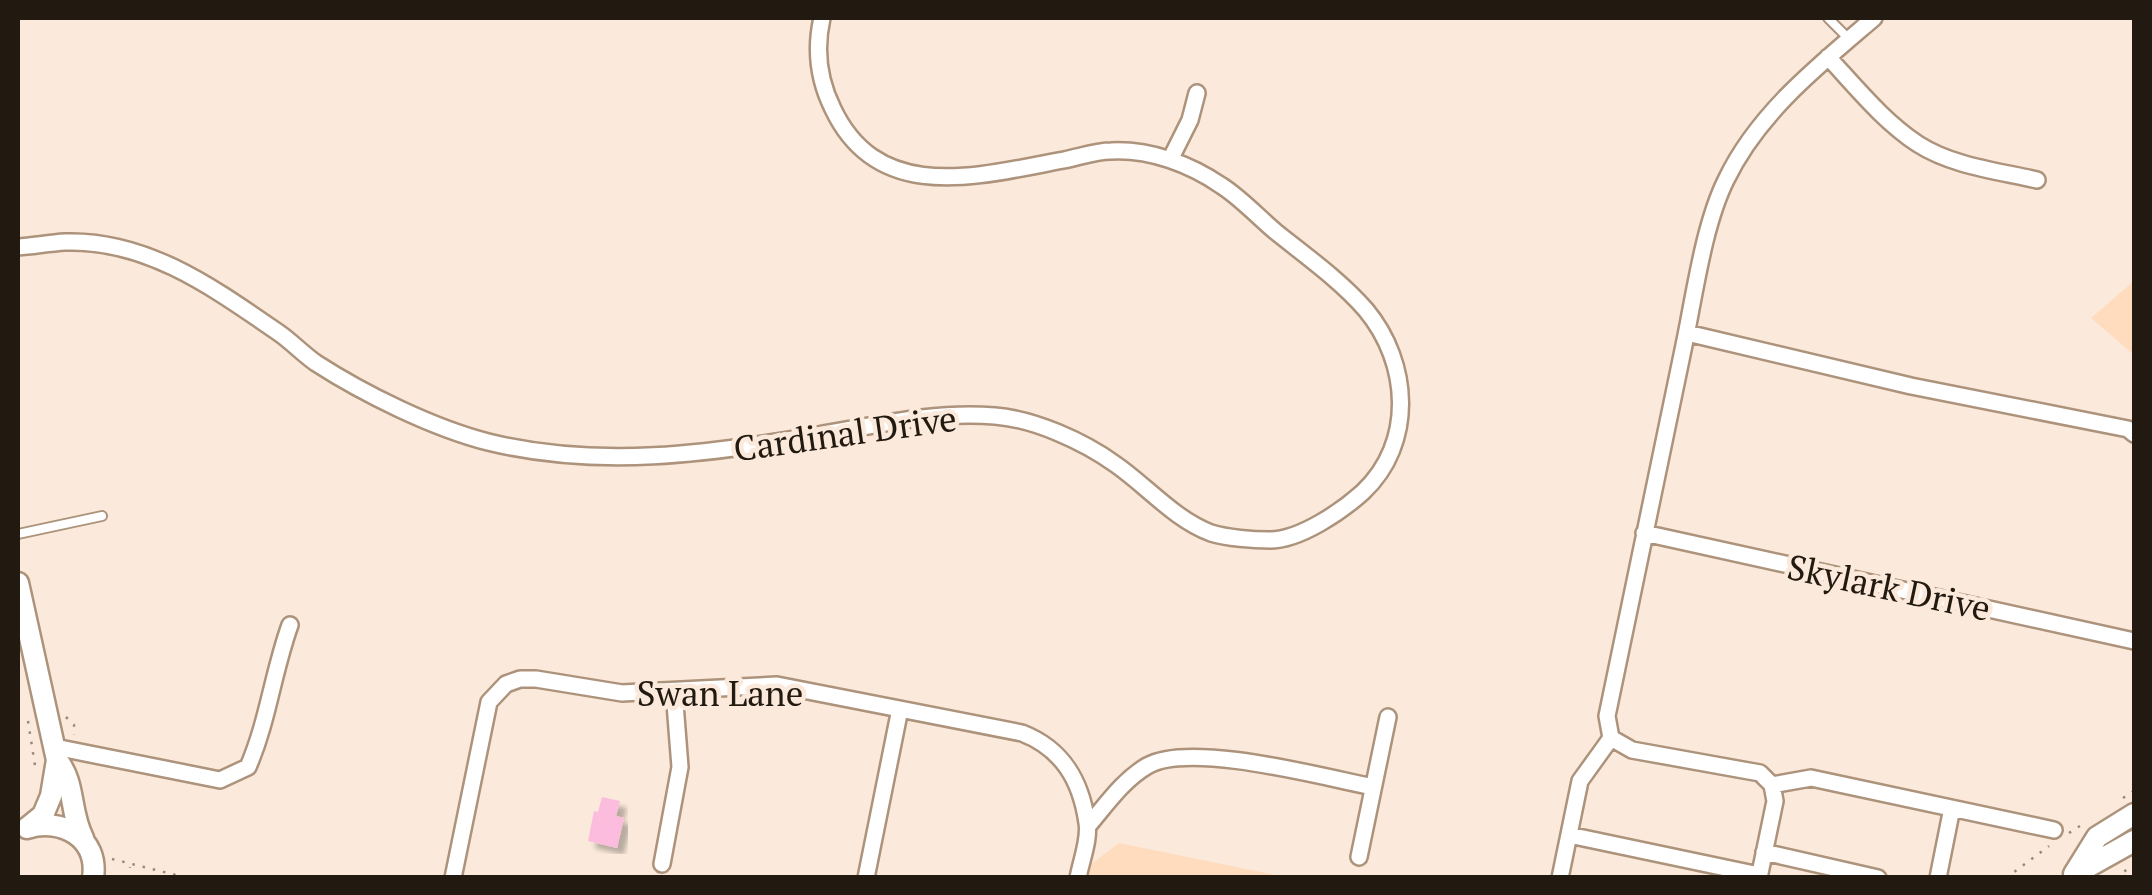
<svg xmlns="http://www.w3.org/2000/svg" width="2152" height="895" viewBox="0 0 2152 895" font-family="'PT Serif',serif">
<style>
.built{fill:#fedcbd}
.building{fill:#fbbcdd;filter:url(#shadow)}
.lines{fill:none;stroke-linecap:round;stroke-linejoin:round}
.service-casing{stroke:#ad937c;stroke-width:12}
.minor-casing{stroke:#ad937c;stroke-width:20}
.tertiary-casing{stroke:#ad937c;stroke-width:25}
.path{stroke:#96897d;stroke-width:2.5;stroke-dasharray:2.5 8;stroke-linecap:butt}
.service{stroke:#fff;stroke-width:8}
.minor{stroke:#fff;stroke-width:15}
.tertiary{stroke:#fff;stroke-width:20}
.labels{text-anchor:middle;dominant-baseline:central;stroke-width:9;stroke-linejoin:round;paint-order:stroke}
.street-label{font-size:35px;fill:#221910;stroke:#fbeadb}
</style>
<defs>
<filter id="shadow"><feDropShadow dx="7" dy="7" stdDeviation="2.5" flood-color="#0004"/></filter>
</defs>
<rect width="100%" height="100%" fill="#fbeadb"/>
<path class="built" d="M 2134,281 L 2134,355 L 2091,318 Z
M 1119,843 L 1286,877 L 1087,877 L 1090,865 Z"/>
<path class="building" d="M 602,797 L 620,801 L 616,816 L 624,818 L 617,848 L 588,841 L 594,811 L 598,812 Z"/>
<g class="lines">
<defs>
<path id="service" d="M 1828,18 L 1849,39
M 18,534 L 102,516"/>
<path id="minor" d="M 1828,57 C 1856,87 1883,121 1918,144 C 1952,166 1998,171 2037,180
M 1171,158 L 1190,120 L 1197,93
M 18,247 C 33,246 49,243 65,242 C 147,239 215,289 279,333 C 292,342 303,354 316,363 C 364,394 433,428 488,442 C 598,469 709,454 818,435 C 877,425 935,411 995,416 C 1034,419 1083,441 1115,464 C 1147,486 1174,519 1211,533 C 1227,538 1253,540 1270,540 C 1300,540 1342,511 1363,492 C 1415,443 1410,363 1366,310 C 1341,281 1306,256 1276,232 C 1258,217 1242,199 1222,186 C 1190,164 1150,149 1111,151 C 1096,151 1079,157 1064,160 C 981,175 879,206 833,109 C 819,81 815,49 822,18
M 1687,333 L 1911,386 L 2128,429 L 2134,434
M 1644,533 L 2134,641
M 55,747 L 220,780 L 248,767 C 268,721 273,672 290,625
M 1772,785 L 1811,778 L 2054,830
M 1088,826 C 1106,805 1123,780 1147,766 C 1189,741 1323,777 1373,787
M 1569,835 L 1759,875
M 1764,852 L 1878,878
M 1359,857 L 1388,717
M 662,864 L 680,767 L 674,691
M 453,878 L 489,702 L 506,684 L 520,679 L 536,679 L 622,693 L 777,685 L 1022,733 C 1063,749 1081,781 1087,823 C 1090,839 1081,861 1078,878
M 866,878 L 900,709
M 1560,878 L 1580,781 L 1611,738
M 1759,878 L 1775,801 L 1772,785 L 1760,773 L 1632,750 L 1611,738 L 1607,716 C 1632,594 1657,472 1683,350 C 1694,299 1703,226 1726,180 C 1758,113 1819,65 1874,18
M 1938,878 L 1952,808"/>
<path id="tertiary" d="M 18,583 L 57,760 L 51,796 L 43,815 L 27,828
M 57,760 C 76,784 69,811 83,838
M 27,828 C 62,817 99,838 93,878
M 2074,874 L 2097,837 L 2134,814
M 2075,874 L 2134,841"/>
</defs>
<use href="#service" class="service-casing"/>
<use href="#minor" class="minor-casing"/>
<use href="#tertiary" class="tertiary-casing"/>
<path class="path" d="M 66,717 L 74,725 L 74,735
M 28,721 L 36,772
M 2123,798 L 2134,791
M 2069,833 L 2083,824
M 112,859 L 188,878
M 128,878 L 130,867
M 2006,878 L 2049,846
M 2116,878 L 2134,864"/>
<use href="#service" class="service"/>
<use href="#minor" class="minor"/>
<use href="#tertiary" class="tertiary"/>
</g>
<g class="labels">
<g class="street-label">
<text transform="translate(845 433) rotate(-8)">Cardinal Drive</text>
<text transform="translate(1889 587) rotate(12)">Skylark Drive</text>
<text x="720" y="693">Swan Lane</text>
</g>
</g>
<rect width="2152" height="895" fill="none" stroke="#221910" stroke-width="40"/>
</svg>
